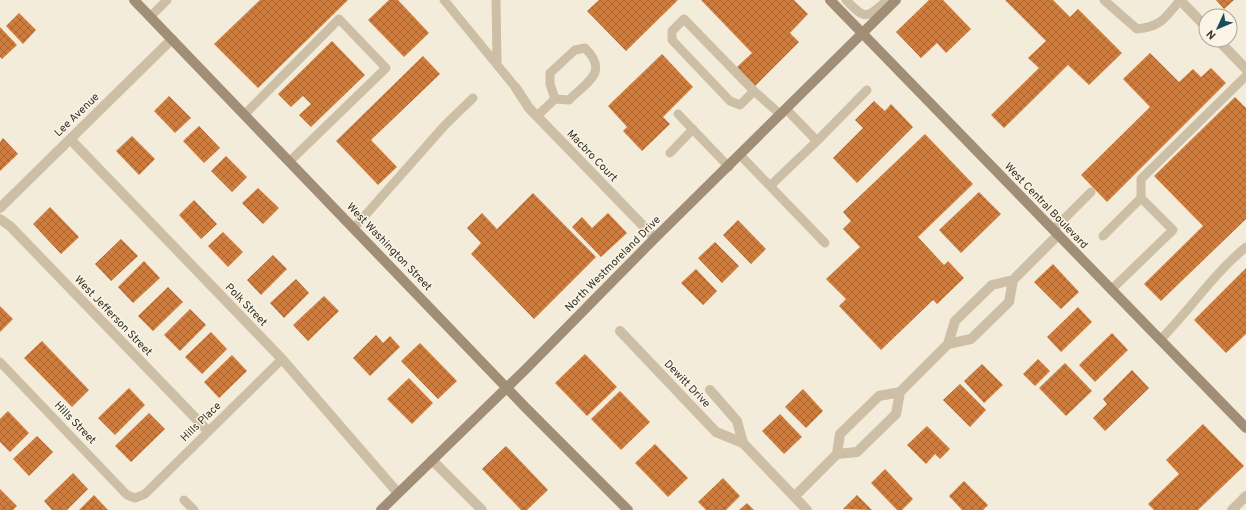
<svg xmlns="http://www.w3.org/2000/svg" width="1246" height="510" viewBox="0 0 1246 510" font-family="Overpass,sans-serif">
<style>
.building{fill:url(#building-cross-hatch)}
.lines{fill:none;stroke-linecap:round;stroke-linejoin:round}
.lane{stroke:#cdbfa5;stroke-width:9}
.street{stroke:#cdbfa5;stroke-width:10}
.secondary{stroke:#a18e76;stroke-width:10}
.labels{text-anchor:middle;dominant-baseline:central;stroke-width:3;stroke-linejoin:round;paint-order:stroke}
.street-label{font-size:11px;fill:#383027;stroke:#fbf5e7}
</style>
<defs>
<pattern id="building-cross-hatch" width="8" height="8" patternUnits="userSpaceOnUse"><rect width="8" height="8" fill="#cf7c3d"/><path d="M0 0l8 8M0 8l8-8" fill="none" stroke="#a96633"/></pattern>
</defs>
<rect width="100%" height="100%" fill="#f4ecda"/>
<path class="building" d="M 260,0 L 348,0 L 258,88 L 214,44 Z
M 389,0 L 398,0 L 429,33 L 404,57 L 368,20 Z
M 599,0 L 678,0 L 626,51 L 587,11 Z
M 701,0 L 794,0 L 808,14 L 790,33 L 799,42 L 755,86 L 737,67 L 752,53 Z
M 929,0 L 943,0 L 971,29 L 946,53 L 937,43 L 921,58 L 896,32 Z
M 1005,0 L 1053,0 L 1070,17 L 1078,9 L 1122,53 L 1089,85 L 1068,65 L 1004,128 L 991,115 L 1039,68 L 1028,58 L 1046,41 Z
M 1216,0 L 1234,0 L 1224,9 Z
M 19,13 L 36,30 L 23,44 L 6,26 Z
M 0,27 L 17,45 L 2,59 L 0,57 Z
M 332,41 L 365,75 L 311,127 L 299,115 L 311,104 L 303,96 L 291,107 L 278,94 Z
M 1150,53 L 1179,82 L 1193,69 L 1201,77 L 1211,68 L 1226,83 L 1107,202 L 1081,175 L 1150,107 L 1123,79 Z
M 662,54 L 693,87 L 663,117 L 670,124 L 642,151 L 623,131 L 627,127 L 608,106 Z
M 423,56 L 440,74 L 371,140 L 397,167 L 378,185 L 336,141 Z
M 169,96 L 191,118 L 175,133 L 154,111 Z
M 1235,97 L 1246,108 L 1246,219 L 1161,301 L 1144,284 L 1203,226 L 1154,176 Z
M 874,101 L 885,111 L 891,104 L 913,127 L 857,183 L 833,158 L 863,128 L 855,120 Z
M 199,126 L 220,148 L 204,163 L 183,141 Z
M 925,134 L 973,184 L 918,237 L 944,265 L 948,261 L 964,278 L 937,304 L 933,300 L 881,350 L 839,306 L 846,299 L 826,279 L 860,247 L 843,229 L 851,221 L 843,212 Z
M 132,136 L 155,159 L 139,175 L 116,151 Z
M 3,138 L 18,154 L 0,171 L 0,142 Z
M 226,156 L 247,177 L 232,192 L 211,171 Z
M 258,188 L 279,208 L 263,224 L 242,203 Z
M 979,192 L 1001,214 L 961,253 L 939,230 Z
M 533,193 L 596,257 L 534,319 L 471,254 L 481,243 L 467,228 L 482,213 L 497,229 Z
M 194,200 L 217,224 L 201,239 L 179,215 Z
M 50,207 L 79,237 L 61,254 L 33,224 Z
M 608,213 L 627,233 L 601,257 L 572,227 L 582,217 L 592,228 Z
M 738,220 L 766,249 L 751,264 L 723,235 Z
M 223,232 L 243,252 L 228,267 L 208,246 Z
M 121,239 L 138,256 L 111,281 L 95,264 Z
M 715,242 L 739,266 L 722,283 L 698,258 Z
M 273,255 L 287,269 L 261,295 L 247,280 Z
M 144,261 L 160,278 L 133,303 L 118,287 Z
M 1053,264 L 1079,292 L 1061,309 L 1034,282 Z
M 1246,268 L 1246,334 L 1226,353 L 1194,320 Z
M 696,269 L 717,291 L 703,305 L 681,283 Z
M 296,279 L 309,293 L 284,318 L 270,303 Z
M 168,287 L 183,302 L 153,331 L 138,316 Z
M 324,296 L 339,311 L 308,341 L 293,325 Z
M 0,306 L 13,319 L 0,332 Z
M 1078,307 L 1092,322 L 1061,352 L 1047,337 Z
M 190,309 L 206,325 L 180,351 L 164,335 Z
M 211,332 L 227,349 L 202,374 L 185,357 Z
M 1112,333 L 1128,350 L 1095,382 L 1079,365 Z
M 376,335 L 383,343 L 390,336 L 400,347 L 370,376 L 353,358 Z
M 42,341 L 89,390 L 72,407 L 24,358 Z
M 420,343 L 457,381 L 438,399 L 401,361 Z
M 585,354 L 617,387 L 587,416 L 555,383 Z
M 232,355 L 247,371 L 219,398 L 204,382 Z
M 1038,359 L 1050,371 L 1035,386 L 1023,374 Z
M 1065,363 L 1092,391 L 1066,416 L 1039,388 Z
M 982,364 L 1003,385 L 984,403 L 964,381 Z
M 1132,370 L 1149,388 L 1105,431 L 1093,418 L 1107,404 L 1103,399 Z
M 409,378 L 433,403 L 412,424 L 387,399 Z
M 960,384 L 986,410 L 970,427 L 943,400 Z
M 129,388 L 145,405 L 115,435 L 98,418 Z
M 803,389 L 823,411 L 806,428 L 785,407 Z
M 620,391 L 650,422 L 621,450 L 591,419 Z
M 8,411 L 29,433 L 10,452 L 0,442 L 0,419 Z
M 149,413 L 165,429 L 131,462 L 115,446 Z
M 780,414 L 802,437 L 784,454 L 762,431 Z
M 1203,424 L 1244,466 L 1198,510 L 1154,510 L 1148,504 L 1179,474 L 1166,460 Z
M 927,426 L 950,449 L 940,459 L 935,454 L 926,464 L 907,445 Z
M 37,436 L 53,452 L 29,476 L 13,459 Z
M 655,444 L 688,478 L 668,497 L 635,463 Z
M 506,446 L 548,490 L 527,510 L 521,510 L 482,469 Z
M 885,469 L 913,499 L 902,510 L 897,510 L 871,483 Z
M 73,473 L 88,489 L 67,510 L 52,510 L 44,501 Z
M 723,478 L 740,496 L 726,510 L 706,510 L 698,502 Z
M 964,481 L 988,505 L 983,510 L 962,510 L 949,496 Z
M 0,489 L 17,506 L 13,510 L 0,510 Z
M 94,495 L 108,510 L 79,510 Z
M 857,495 L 872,510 L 843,509 Z
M 747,503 L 754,510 L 739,510 Z"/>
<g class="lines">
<path class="lane" d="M 444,0 L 516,88
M 496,0 L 497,63
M 846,0 C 865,20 867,19 887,0
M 1104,0 L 1137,29 C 1161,27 1166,17 1180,0
M 150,17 L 167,0
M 754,91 L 740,105 L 730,101 L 672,40 L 672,31 L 684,19 L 754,91 L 781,115
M 786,109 L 817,141 L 867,90
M 678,114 L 729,167
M 244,115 L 339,19 L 386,68 L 290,161
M 537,116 L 555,99 L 569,100 C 588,81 609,72 585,48 L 575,50 L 550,73 L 550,84 L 555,99
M 670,153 L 693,129
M 740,155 L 825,243
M 770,186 L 817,141
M 354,228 L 445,125 L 473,98
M 1053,230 L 1091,192
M 1103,236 L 1141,198
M 1111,290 L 1173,230 L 1141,198 L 1141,179 L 1246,76
M 1160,340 C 1190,310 1213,274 1246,247
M 0,362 L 127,495 L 135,498 L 145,494 L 282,359
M 184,500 L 194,510"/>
<path class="street" d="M 1180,0 L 1206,27
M 1218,40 L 1246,69
M 516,88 L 529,108 L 655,238
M 70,139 L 282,359 L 398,493
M 0,208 L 172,39
M 0,219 L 10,226 L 208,431
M 620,331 L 716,432 L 743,443 L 807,510
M 948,344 L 971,339 L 1009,302 L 1013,280
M 710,390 L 737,421 L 743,443
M 837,454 L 857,452 L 896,414 L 900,392
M 432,460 L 482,510
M 795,496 L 837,454 L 840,434 L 879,396 L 900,392 L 948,344 L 955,321 L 992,285 L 1013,280 L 1058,235
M 1232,510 L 1246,496"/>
<path class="secondary" d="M 134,0 L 525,407 L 628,510
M 830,0 L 1246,428
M 381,510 L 526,369 L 655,238 L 896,0"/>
</g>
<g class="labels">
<g class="street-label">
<text transform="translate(77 115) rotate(-44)">Lee Avenue</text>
<text transform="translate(592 156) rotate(46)">Macbro Court</text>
<text transform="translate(1046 206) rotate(46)">West Central Boulevard</text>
<text transform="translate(389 247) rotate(46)">West Washington Street</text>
<text transform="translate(613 264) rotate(-45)">North Westmoreland Drive</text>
<text transform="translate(246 305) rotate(46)">Polk Street</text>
<text transform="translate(113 316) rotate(46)">West Jefferson Street</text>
<text transform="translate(687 384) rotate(46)">Dewitt Drive</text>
<text transform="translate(201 422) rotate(-44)">Hills Place</text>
<text transform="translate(75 423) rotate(46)">Hills Street</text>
</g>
</g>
<g transform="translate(1218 28) rotate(226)"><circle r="19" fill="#fbf5e7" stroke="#ada69a"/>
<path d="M0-3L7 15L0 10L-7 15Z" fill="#194c5d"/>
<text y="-6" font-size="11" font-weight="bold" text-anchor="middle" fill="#383027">N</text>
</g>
</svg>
